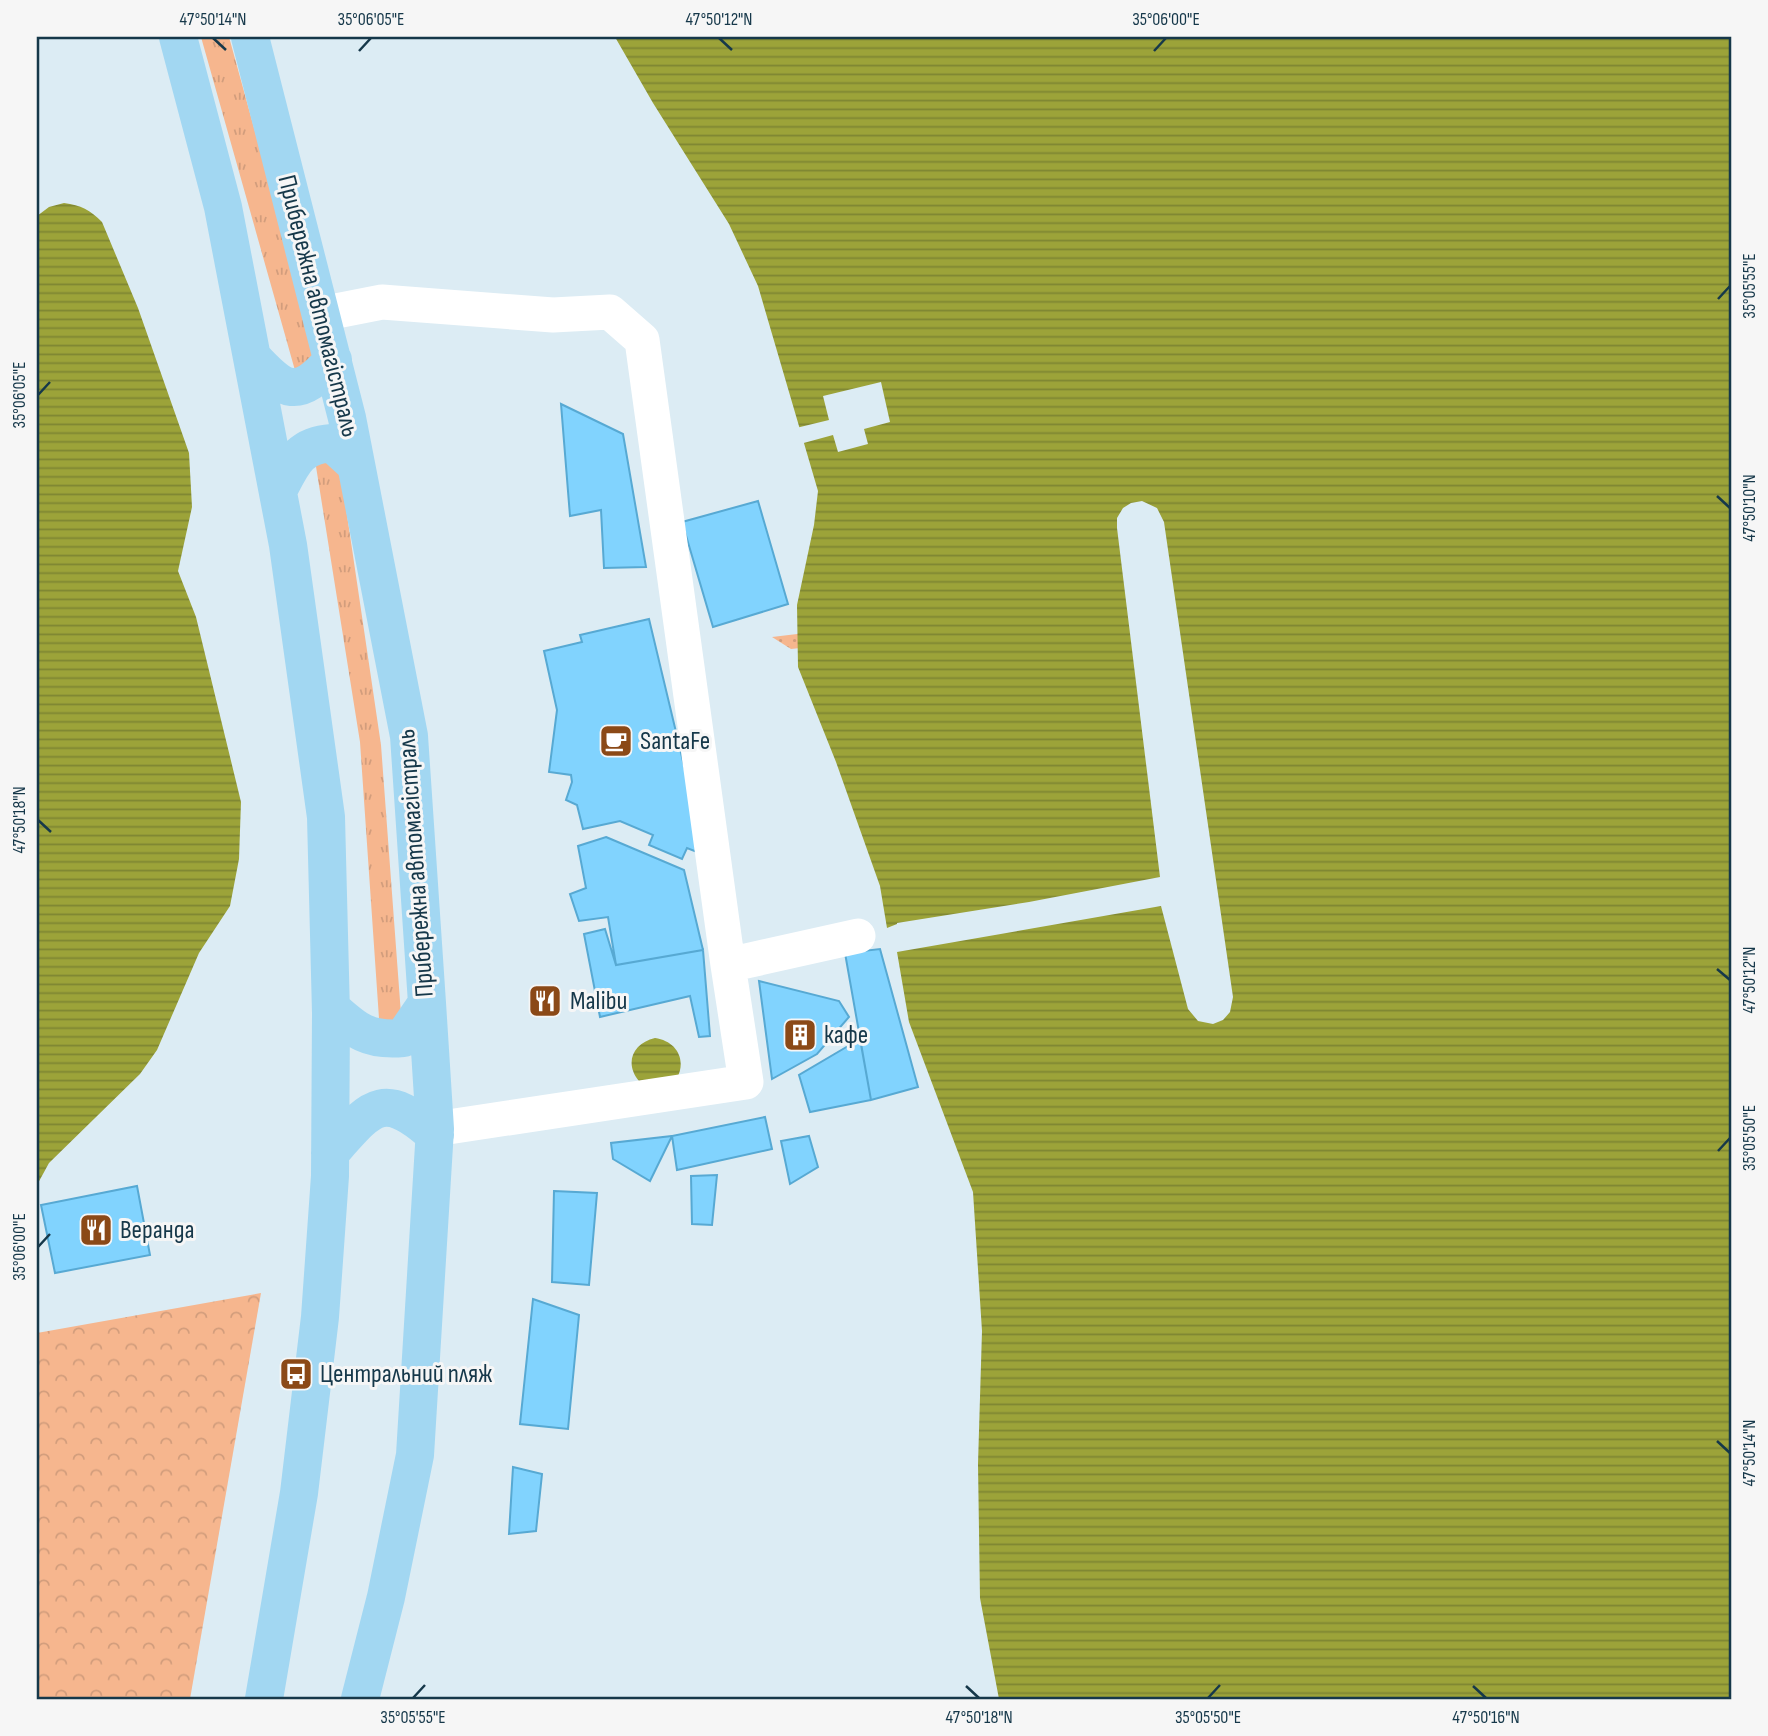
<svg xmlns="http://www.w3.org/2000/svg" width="1768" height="1736" viewBox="0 0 1768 1736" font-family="'Sofia Sans Condensed',sans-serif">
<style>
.grass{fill:url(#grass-tufts)}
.forest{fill:url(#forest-crowns)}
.park{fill:url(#park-dots)}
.water{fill:url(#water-rules)}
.pier{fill:#dcecf4}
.building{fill:#81d3fe;stroke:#57a9d3;stroke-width:2}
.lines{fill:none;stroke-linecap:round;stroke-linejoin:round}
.minor{stroke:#fff;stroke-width:35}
.primary{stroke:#a2d7f2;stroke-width:38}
.ticks{fill:none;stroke:#16384a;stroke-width:2.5}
.labels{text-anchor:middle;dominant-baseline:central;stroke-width:6;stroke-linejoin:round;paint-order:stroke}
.street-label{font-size:26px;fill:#16384a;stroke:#f6f6f6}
.poi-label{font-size:26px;fill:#16384a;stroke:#f6f6f6;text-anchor:start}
.neatline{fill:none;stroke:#16384a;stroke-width:2.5}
.ticks-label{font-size:18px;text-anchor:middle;fill:#16384a}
</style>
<defs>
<pattern id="grass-tufts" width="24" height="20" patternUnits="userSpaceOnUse" patternTransform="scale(1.75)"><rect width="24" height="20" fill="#f6b68e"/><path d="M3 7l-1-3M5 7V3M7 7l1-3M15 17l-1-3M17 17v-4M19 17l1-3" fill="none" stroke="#d29d7c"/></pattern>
<pattern id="forest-crowns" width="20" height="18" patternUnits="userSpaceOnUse" patternTransform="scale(1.75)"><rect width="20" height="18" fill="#f6b68e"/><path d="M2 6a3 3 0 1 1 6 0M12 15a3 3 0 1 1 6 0" fill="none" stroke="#d29d7c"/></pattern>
<pattern id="park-dots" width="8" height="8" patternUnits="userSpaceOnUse" patternTransform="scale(1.75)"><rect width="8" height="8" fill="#f6b68e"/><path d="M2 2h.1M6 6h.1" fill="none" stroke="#d29d7c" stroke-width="1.8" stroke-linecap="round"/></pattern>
<pattern id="water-rules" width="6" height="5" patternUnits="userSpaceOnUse" patternTransform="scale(1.75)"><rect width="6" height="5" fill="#9ca339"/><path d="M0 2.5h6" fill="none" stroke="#7e8632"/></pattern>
</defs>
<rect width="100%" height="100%" fill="#dcecf4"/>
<path class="grass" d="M 201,37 L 229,37 L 319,364 L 296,374 Z
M 314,454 L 338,454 L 381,745 L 402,1028 L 380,1033 L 360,742 Z"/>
<path class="forest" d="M 261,1293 L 190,1699 L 37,1699 L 37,1333 Z"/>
<path class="park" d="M 839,629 L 838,644 L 791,649 L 772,637 Z"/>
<path class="water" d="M 615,37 L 1731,37 L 1731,1699 L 999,1699 L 980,1598 L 978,1464 L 982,1331 L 973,1192 L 909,1022 L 897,952 L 897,924 L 887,928 L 880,886 L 836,762 L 798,667 L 797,605 L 814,525 L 818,491 L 758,286 L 729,224 L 653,103 Z
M 64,203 C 81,205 90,210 102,222 L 138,308 L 189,453 L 192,507 L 178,571 L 196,617 L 241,802 L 239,859 L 230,906 L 199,953 L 157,1050 L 140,1074 L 49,1163 L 37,1185 L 37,216 L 49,207 Z
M 655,1038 C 676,1041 687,1059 677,1078 L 639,1081 C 624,1063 633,1043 655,1038 Z"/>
<path class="pier" d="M 881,382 L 890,422 L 864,429 L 868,444 L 838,452 L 833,435 L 800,444 L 796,428 L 829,420 L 823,396 Z
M 1142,501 L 1157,508 L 1164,522 L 1233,997 L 1230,1012 L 1223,1020 L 1213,1024 L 1198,1021 L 1188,1009 L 1161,906 L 897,952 L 897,923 L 1029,902 L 1160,877 L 1117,528 L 1117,518 L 1123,508 L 1131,503 Z"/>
<path class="building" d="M 561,404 L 623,434 L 646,567 L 604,568 L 601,510 L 570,516 Z
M 758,501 L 788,604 L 713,627 L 682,522 Z
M 649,619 L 693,803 L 697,852 L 687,848 L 682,859 L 649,845 L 653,835 L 620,821 L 583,829 L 577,805 L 566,800 L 572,782 L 571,775 L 549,772 L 557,710 L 544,651 L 582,642 L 580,635 Z
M 606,837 L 684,870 L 703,950 L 616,965 L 608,917 L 579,921 L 570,894 L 586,888 L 578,846 Z
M 605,929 L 616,965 L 703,950 L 710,1036 L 699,1037 L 690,996 L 600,1017 L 584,934 Z
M 880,949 L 918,1087 L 871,1100 L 845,953 Z
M 759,981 L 839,1001 L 849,1017 L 817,1054 L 772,1079 Z
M 860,1039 L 871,1100 L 810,1112 L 799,1075 Z
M 765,1117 L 772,1149 L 677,1170 L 672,1136 Z
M 672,1136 L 650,1181 L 613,1159 L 611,1143 Z
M 809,1136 L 818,1167 L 790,1184 L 781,1141 Z
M 717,1175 L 712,1225 L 692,1224 L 691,1176 Z
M 137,1186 L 150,1255 L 55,1273 L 41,1205 Z
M 554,1191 L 597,1193 L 589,1285 L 552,1282 Z
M 533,1299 L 579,1315 L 568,1429 L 520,1424 Z
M 513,1467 L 542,1474 L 536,1531 L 509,1534 Z"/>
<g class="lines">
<path class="minor" d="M 321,314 L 382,302 L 553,315 L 610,312 L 642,340 L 728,965 L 746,1082 L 435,1129
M 728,965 L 858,936"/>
<path class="primary" d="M 178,37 L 223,207 L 288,545 L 326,817 L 331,1013 L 330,1176 L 320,1317 L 299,1493 L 264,1699
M 250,37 L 347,418 L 409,736 L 427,1003 L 435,1129 L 415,1455 L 386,1597 L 360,1699
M 252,357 C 285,393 298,400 333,360
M 278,491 C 292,464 298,445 332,443 L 356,465
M 331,1008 C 356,1031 368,1041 403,1038 L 427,1003
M 330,1153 C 371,1107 382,1088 435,1135"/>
</g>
<path class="ticks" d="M 213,38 L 226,50M 719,38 L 732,50M 359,51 L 371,38M 1154,51 L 1166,38M 1718,299 L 1730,286M 38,395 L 50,382M 1717,496 L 1730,508M 38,820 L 51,832M 1717,969 L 1730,980M 1718,1151 L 1730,1138M 38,1247 L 50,1234M 1717,1441 L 1730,1453M 966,1686 L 979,1698M 1473,1686 L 1486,1698M 413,1698 L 425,1685M 1208,1698 L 1220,1685"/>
<defs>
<symbol id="cafe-square" viewBox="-11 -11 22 22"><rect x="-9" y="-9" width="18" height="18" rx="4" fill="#8b4917" stroke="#f6f6f6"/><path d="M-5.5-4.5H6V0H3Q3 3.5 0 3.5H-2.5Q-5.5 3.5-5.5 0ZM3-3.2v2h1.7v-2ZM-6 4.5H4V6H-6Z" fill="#fff"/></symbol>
<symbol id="restaurant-square" viewBox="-11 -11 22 22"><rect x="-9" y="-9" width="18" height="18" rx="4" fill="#8b4917" stroke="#f6f6f6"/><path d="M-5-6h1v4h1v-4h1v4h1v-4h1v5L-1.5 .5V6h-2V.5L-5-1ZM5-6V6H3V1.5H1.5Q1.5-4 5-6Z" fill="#fff"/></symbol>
<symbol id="building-square" viewBox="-11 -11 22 22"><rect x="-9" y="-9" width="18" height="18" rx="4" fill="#8b4917" stroke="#f6f6f6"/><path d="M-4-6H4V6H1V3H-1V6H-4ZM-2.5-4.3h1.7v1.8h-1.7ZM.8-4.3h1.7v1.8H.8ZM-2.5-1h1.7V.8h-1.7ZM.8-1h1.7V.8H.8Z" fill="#fff"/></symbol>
<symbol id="bus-square" viewBox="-11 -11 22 22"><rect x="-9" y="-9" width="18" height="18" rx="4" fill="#8b4917" stroke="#f6f6f6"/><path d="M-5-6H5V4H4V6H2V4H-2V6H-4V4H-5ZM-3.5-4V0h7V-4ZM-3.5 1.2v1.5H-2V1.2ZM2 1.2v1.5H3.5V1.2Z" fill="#fff"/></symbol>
</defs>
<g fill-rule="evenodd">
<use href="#cafe-square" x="597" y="722" width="38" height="38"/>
<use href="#restaurant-square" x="526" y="982" width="38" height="38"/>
<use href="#building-square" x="781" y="1016" width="38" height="38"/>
<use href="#restaurant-square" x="77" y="1211" width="38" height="38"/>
<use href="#bus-square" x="277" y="1355" width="38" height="38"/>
</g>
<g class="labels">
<g class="street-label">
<text transform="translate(318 306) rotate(76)">Прибережна автомагістраль</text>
<text transform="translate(416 863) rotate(-94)">Прибережна автомагістраль</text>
</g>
<g class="poi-label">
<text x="640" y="741">SantaFe</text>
<text x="570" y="1001">Malibu</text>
<text x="824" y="1035">кафе</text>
<text x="120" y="1230">Веранда</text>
<text x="320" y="1374">Центральний пляж</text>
</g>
</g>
<rect width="1768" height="1736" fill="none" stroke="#f6f6f6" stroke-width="77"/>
<rect x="38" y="38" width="1692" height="1660" class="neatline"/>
<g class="ticks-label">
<text x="213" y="25">47°50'14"N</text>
<text x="371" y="25">35°06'05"E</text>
<text x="719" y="25">47°50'12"N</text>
<text x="1166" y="25">35°06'00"E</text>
<text transform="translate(1749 286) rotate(-90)" y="6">35°05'55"E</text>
<text transform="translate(19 395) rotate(-90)" y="6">35°06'05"E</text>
<text transform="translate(1749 508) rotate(-90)" y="6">47°50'10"N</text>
<text transform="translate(19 820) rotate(-90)" y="6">47°50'18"N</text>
<text transform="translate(1749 980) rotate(-90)" y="6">47°50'12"N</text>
<text transform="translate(1749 1138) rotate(-90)" y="6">35°05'50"E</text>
<text transform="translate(19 1247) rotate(-90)" y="6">35°06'00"E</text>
<text transform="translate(1749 1453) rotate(-90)" y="6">47°50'14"N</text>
<text x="413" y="1723">35°05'55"E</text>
<text x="979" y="1723">47°50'18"N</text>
<text x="1208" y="1723">35°05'50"E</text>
<text x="1486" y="1723">47°50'16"N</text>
</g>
</svg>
